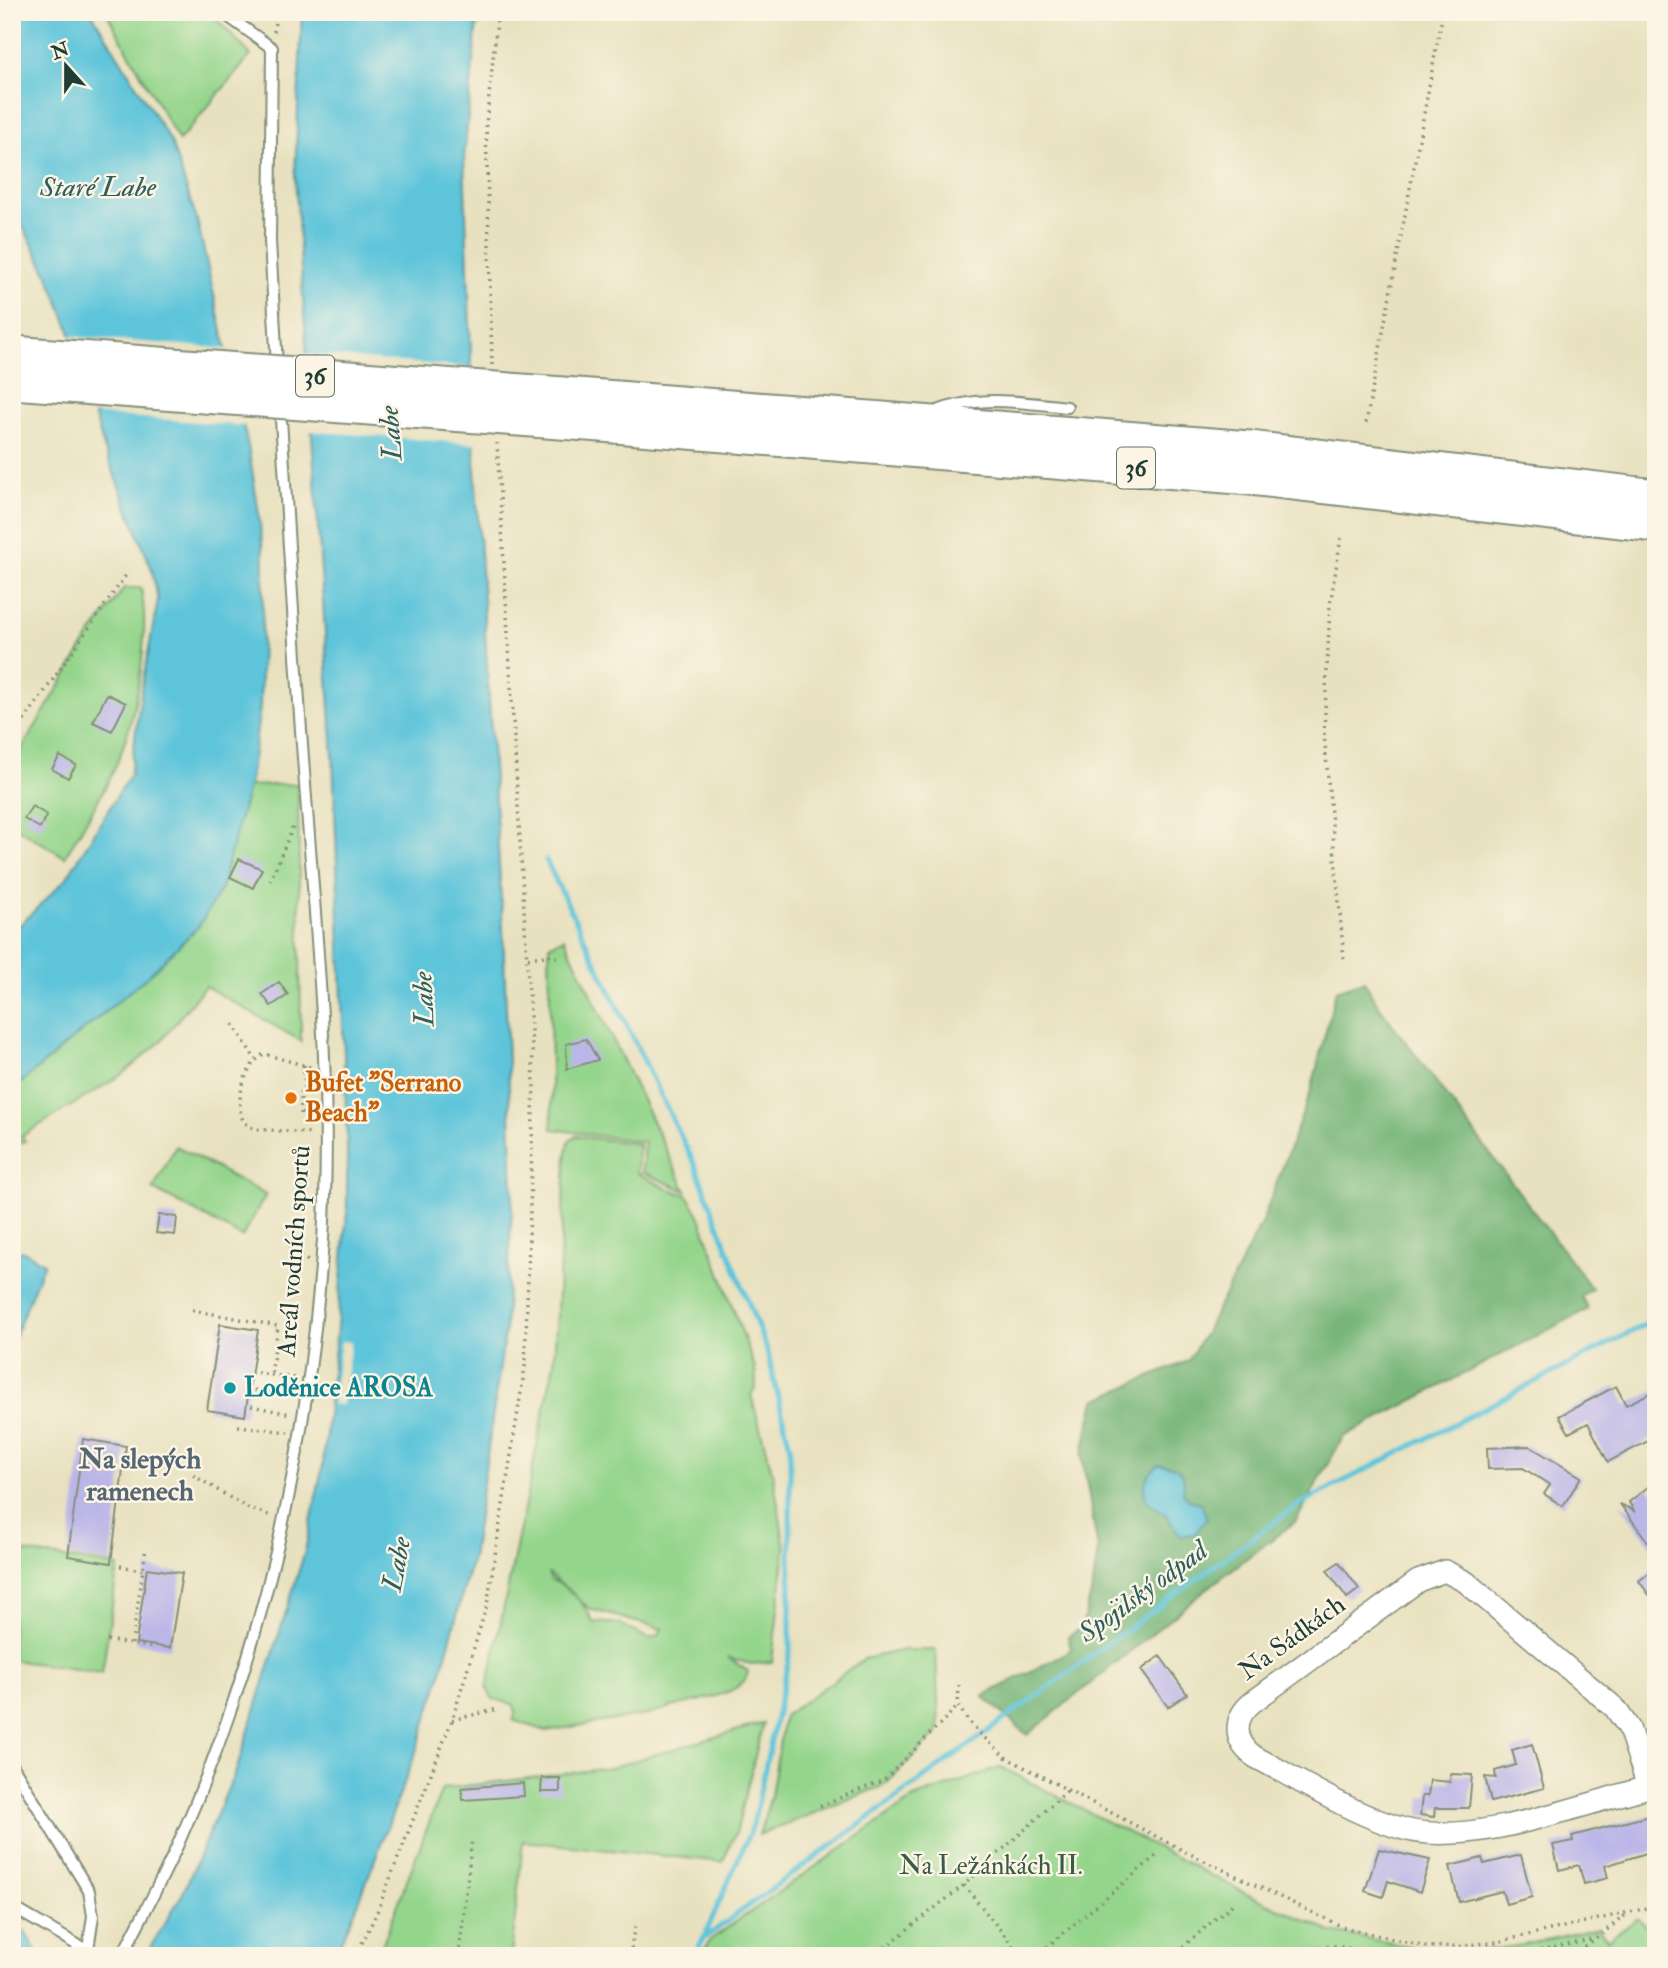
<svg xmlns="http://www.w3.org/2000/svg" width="1668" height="1968" viewBox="0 0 1668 1968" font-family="'IM FELL Double Pica',serif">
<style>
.green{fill:#94d58c;stroke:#5a8960;stroke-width:2;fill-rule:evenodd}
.forest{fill:#77b678;stroke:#4b7a56;stroke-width:2}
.water{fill:#5dc4da;stroke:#3e8087;stroke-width:2}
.pier{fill:#e8e1bf}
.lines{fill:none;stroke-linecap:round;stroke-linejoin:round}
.stream{stroke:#5dc4da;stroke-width:5}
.building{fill:#bbb6e8}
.service-casing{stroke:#848f7a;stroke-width:14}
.minor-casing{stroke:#848f7a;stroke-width:24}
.primary-casing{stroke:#848f7a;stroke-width:37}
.path{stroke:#848f7a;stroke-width:3.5;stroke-dasharray:2 5;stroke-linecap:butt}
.service{stroke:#fff;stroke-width:10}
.minor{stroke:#fff;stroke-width:21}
.primary{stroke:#fff;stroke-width:33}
.primary-bridge-casing{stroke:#848f7a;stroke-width:37;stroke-linecap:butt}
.primary-bridge{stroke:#fff;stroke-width:33}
.food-dot{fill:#e8710a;stroke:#fcf5e5;stroke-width:2.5}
.culture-dot{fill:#0f9aa8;stroke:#fcf5e5;stroke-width:2.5}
.labels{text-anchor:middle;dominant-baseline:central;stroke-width:5;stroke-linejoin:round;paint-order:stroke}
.shield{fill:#fcf5e5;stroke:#617469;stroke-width:2}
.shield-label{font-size:24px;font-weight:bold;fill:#1f3d34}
.food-label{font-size:26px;font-weight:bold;fill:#c56008;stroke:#fcf5e5;text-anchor:start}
.street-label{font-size:26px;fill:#1f3d34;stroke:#fcf5e5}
.culture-label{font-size:26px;font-weight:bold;fill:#0d838f;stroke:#fcf5e5;text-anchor:start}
.park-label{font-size:26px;fill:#365b46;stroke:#fcf5e5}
.water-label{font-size:28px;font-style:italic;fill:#2e5f5e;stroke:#fcf5e5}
.neighbourhood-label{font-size:28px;font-weight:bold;fill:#566773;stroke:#fcf5e5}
</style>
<rect width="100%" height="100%" fill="#fcf5e5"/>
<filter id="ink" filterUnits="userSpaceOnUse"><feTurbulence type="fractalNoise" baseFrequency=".0143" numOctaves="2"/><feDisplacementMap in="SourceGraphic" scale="14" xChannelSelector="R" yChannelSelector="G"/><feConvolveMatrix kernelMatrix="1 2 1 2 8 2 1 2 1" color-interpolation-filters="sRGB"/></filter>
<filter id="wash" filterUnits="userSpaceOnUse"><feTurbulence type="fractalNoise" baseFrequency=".00686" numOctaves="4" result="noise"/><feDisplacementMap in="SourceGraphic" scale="28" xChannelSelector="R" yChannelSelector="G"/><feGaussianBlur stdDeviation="1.57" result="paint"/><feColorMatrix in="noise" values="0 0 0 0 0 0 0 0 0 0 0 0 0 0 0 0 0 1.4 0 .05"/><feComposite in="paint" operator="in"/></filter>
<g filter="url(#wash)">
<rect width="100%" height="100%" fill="#e8e1bf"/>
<path class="green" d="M 106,12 L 210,12 L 251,55 L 179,141 Z
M 124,588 L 141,588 C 151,640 135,724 113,772 C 99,801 81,829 65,857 L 12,825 L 12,765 L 88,639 Z
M 298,784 L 301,1041 L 205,986 L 160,1042 L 123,1074 L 22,1136 L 25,1141 L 12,1147 L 12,1090 L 148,976 L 199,926 L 221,888 L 248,786 Z
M 564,938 L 686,1191 L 642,1172 L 644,1142 L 552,1129 L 549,945 Z
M 576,1136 L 639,1144 L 637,1173 L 666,1188 L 687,1195 L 699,1215 L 755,1368 L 756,1387 L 751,1395 L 773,1475 L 785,1548 L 772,1662 L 751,1664 L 728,1658 L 748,1671 C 746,1700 674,1701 652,1714 L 546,1731 L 512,1720 L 516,1711 L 513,1704 L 493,1699 L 487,1689 L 554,1363 L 566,1158 L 569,1141 ZM 548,1573 L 590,1609 L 662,1629 L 659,1635 L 649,1639 L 620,1624 L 593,1622 C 584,1603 570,1587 551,1580 Z
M 176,1146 L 266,1195 L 242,1237 L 153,1189 Z
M 12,1550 L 118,1566 L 102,1673 L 12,1660 Z
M 904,1650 L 936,1650 L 939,1731 L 885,1785 L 759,1835 L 771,1796 L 784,1716 L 864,1659 Z
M 763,1723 L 737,1830 L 723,1862 L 523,1841 L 511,1956 L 378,1956 L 442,1789 L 609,1768 Z
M 1001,1767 L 1247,1894 L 1331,1932 L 1456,1955 L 1523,1945 L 1598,1928 L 1608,1940 L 1637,1919 L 1656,1934 L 1656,1956 L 701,1956 L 710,1940 L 914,1798 Z"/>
<path class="forest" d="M 1364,981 L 1378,1005 L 1592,1289 L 1581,1296 L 1588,1309 L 1343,1437 L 1296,1521 L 1213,1584 L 1027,1735 L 983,1696 L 1068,1652 L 1071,1648 L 1068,1637 L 1082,1627 L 1093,1586 L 1098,1549 L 1082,1456 L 1095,1400 L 1188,1361 L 1205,1333 L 1262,1222 L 1311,1091 L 1336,990 Z"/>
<path class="water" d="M 12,12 L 91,12 L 171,142 L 197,220 L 248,446 L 258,507 L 264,561 L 260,708 L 250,780 L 221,888 L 199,926 L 148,976 L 12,1090 L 12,933 L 66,879 L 130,775 L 142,686 L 158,600 L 152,570 L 104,448 L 68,325 L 47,273 L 12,205 Z
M 302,12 L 478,12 L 464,158 L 475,469 L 503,929 L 513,1191 L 505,1332 L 472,1558 L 439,1682 L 417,1749 L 356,1909 L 334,1956 L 145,1956 L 183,1893 L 237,1768 L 305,1551 L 323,1464 L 337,1327 L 347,1212 L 347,1137 L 333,755 L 295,175 Z
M 12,1250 L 25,1252 L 44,1263 L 12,1343 Z
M 1158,1465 C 1180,1466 1187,1471 1183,1493 L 1189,1500 L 1201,1503 L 1207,1518 L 1195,1534 L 1181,1536 L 1166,1515 L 1146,1500 C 1142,1484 1146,1476 1158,1465 Z
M 12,1926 L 25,1931 L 39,1956 L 12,1956 Z"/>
<path class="pier" d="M 68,336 L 230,349 L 248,426 L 91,414 Z
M 304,354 L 475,368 L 478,444 L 309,431 Z
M 341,1341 L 351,1342 L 342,1405 L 332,1404 Z"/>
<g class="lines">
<path class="stream" d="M 546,860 L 695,1165 L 767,1350 L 790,1447 L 790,1652 L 753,1825 L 704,1937
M 694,1956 L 703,1939 L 1298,1505 L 1656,1319"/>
</g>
<g id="blocks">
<path class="building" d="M 107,694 L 126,703 L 112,731 L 93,722 Z
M 60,756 L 76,765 L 68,778 L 52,769 Z
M 32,806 L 47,815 L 40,828 L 24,819 Z
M 239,859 L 262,869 L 253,888 L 230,877 Z
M 279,982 L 288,995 L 271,1006 L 262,994 Z
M 586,1039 L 598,1060 L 567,1069 L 566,1044 Z
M 159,1215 L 177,1217 L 175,1235 L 156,1233 Z
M 220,1324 L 258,1330 L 245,1416 L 207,1410 Z
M 1616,1386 L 1626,1405 L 1656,1390 L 1656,1437 L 1608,1462 L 1588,1423 L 1569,1433 L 1559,1416 Z
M 83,1439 L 126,1446 L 111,1563 L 68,1556 Z
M 1529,1446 L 1581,1477 L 1563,1506 L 1544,1494 L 1550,1485 L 1523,1468 L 1488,1469 L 1487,1448 Z
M 1648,1487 L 1656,1495 L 1656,1553 L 1620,1504 L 1634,1511 L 1629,1502 Z
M 1339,1562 L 1359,1589 L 1347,1598 L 1327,1570 Z
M 1656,1567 L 1656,1604 L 1639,1581 Z
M 147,1568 L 182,1573 L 170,1648 L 136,1643 Z
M 1160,1656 L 1187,1694 L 1168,1707 L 1141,1670 Z
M 1532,1744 L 1544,1788 L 1491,1802 L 1485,1777 L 1496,1778 L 1495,1771 L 1516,1765 L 1512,1750 Z
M 1451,1774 L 1472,1775 L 1469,1808 L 1435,1808 L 1434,1817 L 1420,1815 L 1422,1796 L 1428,1796 L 1430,1780 L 1450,1782 Z
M 542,1778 L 560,1778 L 560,1792 L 541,1792 Z
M 523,1783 L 524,1796 L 463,1800 L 462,1788 Z
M 1656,1814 L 1656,1850 L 1605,1866 L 1608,1878 L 1584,1884 L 1579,1865 L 1559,1870 L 1553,1845 L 1573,1841 L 1572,1836 Z
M 1379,1849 L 1430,1860 L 1420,1892 L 1388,1881 L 1383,1897 L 1365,1891 Z
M 1521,1855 L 1532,1897 L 1506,1904 L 1502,1891 L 1459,1902 L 1450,1866 L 1482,1858 L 1484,1864 Z"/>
</g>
</g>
<g filter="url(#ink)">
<use href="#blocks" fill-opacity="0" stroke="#848f7a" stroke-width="2"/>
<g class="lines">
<defs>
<path id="service" d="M 222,12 L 272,48 L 270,241 L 277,367
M 932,413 C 977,394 1020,402 1067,407
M 12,1765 L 89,1891 L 93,1916 L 87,1956
M 12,1907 L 88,1951
M 122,1956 C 141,1918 162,1880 179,1842 C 263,1653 309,1446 323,1240 C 332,1097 318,952 307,810 C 296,675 289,540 280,404"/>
<path id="minor" d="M 1648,1787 L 1629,1728 L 1615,1708 L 1466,1582 L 1445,1571 L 1418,1581 L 1254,1701 C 1233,1717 1232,1741 1255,1757 C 1301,1781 1355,1816 1404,1829 C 1472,1848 1587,1802 1656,1785"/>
<path id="primary" d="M 617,398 L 1250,448 L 1656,496
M 615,426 L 1250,478 L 1656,525"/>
</defs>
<use href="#service" class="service-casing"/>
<use href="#minor" class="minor-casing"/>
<use href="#primary" class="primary-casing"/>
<path class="path" d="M 274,32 L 276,12
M 492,365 L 486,124 L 498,12
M 1366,423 L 1443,12
M 1341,538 L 1330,605 L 1324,733 L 1344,960
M 12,738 L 126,575
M 270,881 L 294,825
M 528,958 L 551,955 L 560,958
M 233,1024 L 255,1059
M 304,1065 L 304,1089
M 310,1067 L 264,1054 C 245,1064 233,1104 244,1122 L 254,1129 L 312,1133
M 301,1114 L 301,1089 L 311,1089
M 290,1246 L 309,1262
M 192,1310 L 278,1326 L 271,1375
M 257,1373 L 296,1378
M 254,1390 L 294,1395
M 251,1406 L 291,1414
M 238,1426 L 288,1432
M 193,1475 L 247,1508 L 272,1516
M 120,1566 L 142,1570
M 107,1640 L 155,1648
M 132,1644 L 146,1548
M 959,1685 L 958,1706 L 973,1727 L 1005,1757 L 1188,1853 L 1343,1927 L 1426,1947 L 1460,1946 L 1497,1942 L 1656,1906
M 452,1720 L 498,1709
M 820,1806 L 884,1780 L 957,1707
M 964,1885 L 1021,1956
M 356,1956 L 377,1912 L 452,1720 L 487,1605 L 525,1367 L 534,1082 L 497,443
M 459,1956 L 472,1838
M 630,1956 L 635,1924
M 874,1956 L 964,1885 L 1068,1790
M 1036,1956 L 1156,1856
M 1172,1956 L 1235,1902
M 1309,1956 L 1320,1947 L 1330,1945 L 1400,1956
M 1513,1956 L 1595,1939
M 1574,1956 L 1627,1914"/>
<use href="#service" class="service"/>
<use href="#minor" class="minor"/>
<use href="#primary" class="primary"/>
<defs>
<path id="primary-bridge" d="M 12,353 L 617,398
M 12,382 L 615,426"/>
</defs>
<use href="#primary-bridge" class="primary-bridge-casing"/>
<use href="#primary-bridge" class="primary-bridge"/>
</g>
</g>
<circle class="food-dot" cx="291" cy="1098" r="7"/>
<circle class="culture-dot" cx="230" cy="1388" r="7"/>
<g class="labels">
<g class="shield">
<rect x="296" y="355.5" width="38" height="41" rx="5"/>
<rect x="1117" y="447.5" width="38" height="41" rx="5"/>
</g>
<g class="shield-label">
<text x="315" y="376">36</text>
<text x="1136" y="468">36</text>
</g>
<g class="food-label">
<text x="305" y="1083">Bufet "Serrano<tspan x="305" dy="30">Beach"</tspan></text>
</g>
<g class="street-label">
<text transform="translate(294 1251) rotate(-86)">Areál vodních sportů</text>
<text transform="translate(1292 1638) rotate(-36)">Na Sádkách</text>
</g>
<g class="culture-label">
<text x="244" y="1388">Loděnice AROSA</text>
</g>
<g class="park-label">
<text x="991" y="1866">Na Ležánkách II.</text>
</g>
<g class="water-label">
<text x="98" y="187">Staré Labe</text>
<text transform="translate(391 433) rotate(-94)">Labe</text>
<text transform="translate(424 999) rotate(-92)">Labe</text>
<text transform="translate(397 1564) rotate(-79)">Labe</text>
<text transform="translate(1143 1592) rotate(-36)">Spojilský odpad</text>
</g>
<g class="neighbourhood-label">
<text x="140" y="1459">Na slepých<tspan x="140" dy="32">ramenech</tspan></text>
</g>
</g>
<rect width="1668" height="1968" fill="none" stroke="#fcf5e5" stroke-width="42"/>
<g transform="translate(66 66) rotate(339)" stroke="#fcf5e5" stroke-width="5" paint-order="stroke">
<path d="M0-5L12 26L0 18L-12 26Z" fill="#1f3d34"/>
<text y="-10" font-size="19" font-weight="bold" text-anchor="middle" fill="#1f3d34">N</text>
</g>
</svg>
